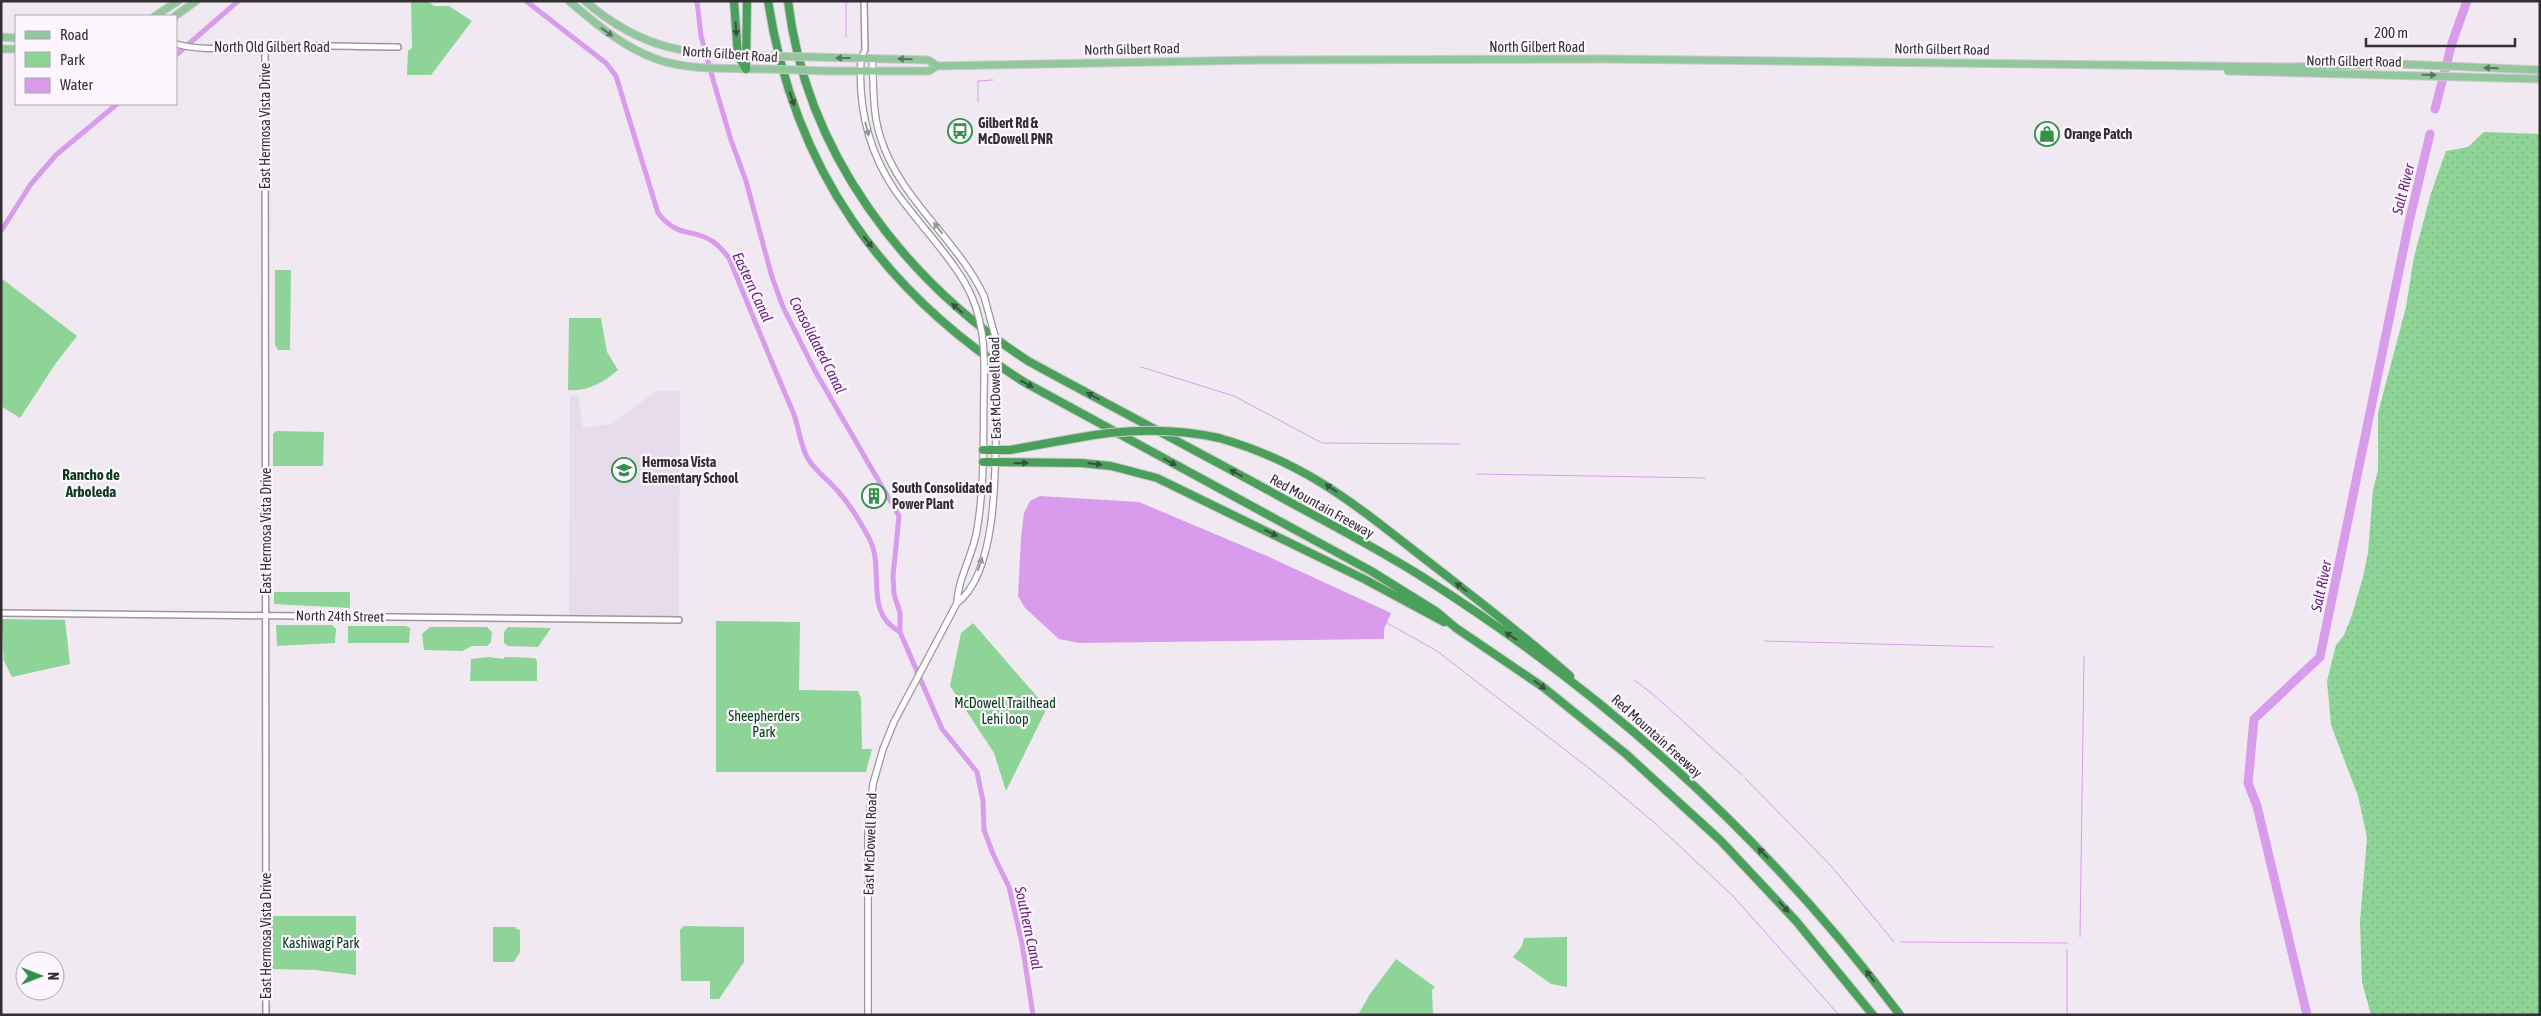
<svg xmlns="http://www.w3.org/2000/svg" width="2541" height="1016" viewBox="0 0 2541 1016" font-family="'Asap Condensed',sans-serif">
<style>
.built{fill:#e7dceb}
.grass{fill:url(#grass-dots)}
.green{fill:#8ed497}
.water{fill:#d99cec}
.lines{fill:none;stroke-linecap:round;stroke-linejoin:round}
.stream{stroke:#d99cec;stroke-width:1}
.canal{stroke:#d99cec;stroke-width:5}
.river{stroke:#d99cec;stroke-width:9}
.tertiary-casing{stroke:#9c969e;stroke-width:8}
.secondary-casing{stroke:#9c969e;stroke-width:8}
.primary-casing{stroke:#cac9ca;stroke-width:9}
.motorway-casing{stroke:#cac9ca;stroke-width:10}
.tertiary{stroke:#fff;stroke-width:5}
.secondary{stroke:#fff;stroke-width:5.5}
.primary{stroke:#92c69c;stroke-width:7}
.motorway{stroke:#4aa05a;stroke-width:8}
.secondary-bridge-casing{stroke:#9c969e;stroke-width:8;stroke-linecap:butt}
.primary-bridge-casing{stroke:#cac9ca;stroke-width:9;stroke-linecap:butt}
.motorway-bridge-casing{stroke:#cac9ca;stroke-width:10;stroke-linecap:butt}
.secondary-bridge{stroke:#fff;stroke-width:5.5}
.primary-bridge{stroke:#92c69c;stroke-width:7}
.motorway-bridge{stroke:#4aa05a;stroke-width:8}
.oneway{fill:#39523f}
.oneway2{fill:#5d7462}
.oneway3{fill:#989899}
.labels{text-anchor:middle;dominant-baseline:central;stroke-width:4.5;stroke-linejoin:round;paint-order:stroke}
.street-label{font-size:14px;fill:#323033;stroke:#fdf6ff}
.poi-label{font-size:14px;font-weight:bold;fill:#323033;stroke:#fdf6ff;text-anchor:start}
.park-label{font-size:14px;fill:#004013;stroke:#fdf6ff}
.water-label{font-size:15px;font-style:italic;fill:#6c2280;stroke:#fdf6ff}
.neighbourhood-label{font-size:15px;font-weight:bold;fill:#0c3c18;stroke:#fdf6ff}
</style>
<defs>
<pattern id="grass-dots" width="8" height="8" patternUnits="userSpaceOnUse" patternTransform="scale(1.25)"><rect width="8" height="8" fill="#8ed497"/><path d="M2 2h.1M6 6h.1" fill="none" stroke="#7bb683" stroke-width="1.8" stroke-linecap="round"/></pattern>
</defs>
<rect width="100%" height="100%" fill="#f0e9f2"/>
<path class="built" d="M 656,391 L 680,391 L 679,620 L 569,620 L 570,396 L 578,395 L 583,428 L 611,424 Z"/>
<path class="grass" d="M 2484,132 L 2540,134 L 2540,1015 L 2371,1015 L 2362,982 L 2360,922 L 2367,837 L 2358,796 L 2331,725 L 2327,681 L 2336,645 L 2344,635 L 2352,615 L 2363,577 L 2368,553 L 2373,490 L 2378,470 L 2378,413 L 2406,307 L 2414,257 L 2431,193 L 2446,151 L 2468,147 Z"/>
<path class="green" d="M 411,1 L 428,1 L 434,6 L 449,6 L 472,21 L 431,75 L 407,75 L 408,51 L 412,48 Z
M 275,270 L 291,270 L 290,350 L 278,350 L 275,345 Z
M 1,278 L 77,336 L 56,363 L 20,418 L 1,406 Z
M 569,318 L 601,318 L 607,352 L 618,370 C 604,382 587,392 568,390 Z
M 276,431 L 324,432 L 323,466 L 273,466 L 273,434 Z
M 274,592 L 350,592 L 350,608 L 274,604 Z
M 1,619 L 65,620 L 70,664 L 12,677 L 4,661 Z
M 716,621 L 800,622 L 799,690 L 858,691 L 861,698 L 862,749 L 872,749 L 866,772 L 716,772 Z
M 973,623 L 1047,708 L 1006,791 L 994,753 L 950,686 L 961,633 Z
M 276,625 L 332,625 L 336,629 L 335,643 L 277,646 Z
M 348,626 L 406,626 L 410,628 L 409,643 L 348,643 Z
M 430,627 L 487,627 L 492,632 L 491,642 L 487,646 L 472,646 L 462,651 L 424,650 L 422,634 Z
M 508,627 L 551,628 L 538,647 L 508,646 L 504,643 L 504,632 Z
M 489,657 L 503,659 L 505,657 L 535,658 L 537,661 L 537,681 L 470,681 L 471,659 Z
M 266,916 L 356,916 L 356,975 L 315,970 L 267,969 Z
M 684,926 L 744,927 L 744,962 L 719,999 L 710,999 L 710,981 L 681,981 L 680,930 Z
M 493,927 L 516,927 L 516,929 L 520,930 L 520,952 L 514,962 L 493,962 Z
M 1567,937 L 1567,987 L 1551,984 L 1513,957 L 1522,946 L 1524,938 Z
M 1396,959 L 1435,987 L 1432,990 L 1433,1015 L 1358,1015 L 1370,994 Z"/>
<path class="water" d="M 1040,496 L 1139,502 L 1267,556 L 1391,613 L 1384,629 L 1384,639 L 1080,643 L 1059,639 L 1025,608 L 1018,596 L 1021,538 L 1024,513 L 1030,501 Z"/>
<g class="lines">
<path class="stream" d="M 846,1 L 846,37
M 978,102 L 978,81 L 993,80
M 1141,367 L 1234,396 L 1322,443 L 1459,444
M 1477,474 L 1705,478
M 1387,623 L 1437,651 L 1599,776 L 1657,825 L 1733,896 L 1839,1015
M 1764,641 L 1993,647
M 1634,680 L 1654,695 L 1742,775
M 1745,778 L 1833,868 L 1894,942
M 2080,937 L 2084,657
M 1901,942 L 2067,943
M 2067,1015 L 2067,950"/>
<path class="canal" d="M 526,1 L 606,63 L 616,76 L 658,213 C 680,240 691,227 712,241 C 719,245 724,252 729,258 C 750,309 771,361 793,412 C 799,427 800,445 808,459 C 816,471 827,479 836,489 C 849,503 861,523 870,540 C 885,571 863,612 900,632
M 697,1 L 701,36 L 714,83 L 731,140 L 746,181 L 772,277 L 783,307 L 815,371 L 899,516 L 893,576 L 894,594 L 900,613 L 900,632 L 942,729 L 977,772 L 983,801 L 984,830 L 993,854 L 1009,887 L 1022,943 L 1033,1015
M 176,55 L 238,1
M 1,231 L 31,184 L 56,155 L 117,104"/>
<path class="river" d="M 2435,109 L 2452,43 L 2467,1
M 2307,1015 L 2257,806 L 2248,783 L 2254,719 L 2320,657 L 2409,222 L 2430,134"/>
<defs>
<path id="tertiary" d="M 176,44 C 208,53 246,46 279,46 C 319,45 359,47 398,47
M 265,47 L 266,1015
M 861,58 L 865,50 L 864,1
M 1,613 L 679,620"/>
<path id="secondary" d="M 861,58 C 858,104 868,150 894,189 C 916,221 945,249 965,283
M 872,58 C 874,85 872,113 881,139 C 900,199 957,239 984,296
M 957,603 C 958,578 973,555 977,530 C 985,483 983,435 984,388
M 868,1015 L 868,829 L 873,784 L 883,749 L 894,722 L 957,603 C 1001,570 995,453 996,402"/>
<path id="primary" d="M 569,1 C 596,24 624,48 659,60 C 692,71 732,68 766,69
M 585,1 C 643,51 689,55 762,56
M 155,16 L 178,1
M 175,16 L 196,1
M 1,37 L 16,38
M 1,49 L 16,49
M 812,57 L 928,60 L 937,66
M 828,71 L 929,71 L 937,66 L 1261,60 L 1606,59 L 2289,67 L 2398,64 L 2540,70
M 2228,71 L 2540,79"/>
<path id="motorway" d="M 734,1 L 738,56 L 746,69
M 768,1 C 794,169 882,292 1024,382 L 1371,571 L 1437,612 L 1456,628 L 1543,687 L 1626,754 L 1720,840 L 1796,921 L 1873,1015
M 788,1 C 806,153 904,280 1028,361 C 1114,408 1201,453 1286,500 C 1332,525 1378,549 1421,576 C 1608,694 1767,838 1900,1015
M 746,69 L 747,1
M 1219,438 C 1311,464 1361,510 1434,566 C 1480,602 1526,637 1570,676
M 983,450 L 1010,450 L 1071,439
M 983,462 L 1081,463 L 1111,466 L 1157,478 L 1366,580 L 1444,622"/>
</defs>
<use href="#tertiary" class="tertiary-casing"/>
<use href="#secondary" class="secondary-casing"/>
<use href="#primary" class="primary-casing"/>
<use href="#motorway" class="motorway-casing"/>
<use href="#tertiary" class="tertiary"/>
<use href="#secondary" class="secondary"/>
<use href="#primary" class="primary"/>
<use href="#motorway" class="motorway"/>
<defs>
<path id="secondary-bridge" d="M 965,283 C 984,316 985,350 984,388
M 984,296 L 996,340 L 996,402"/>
<path id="primary-bridge" d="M 762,56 L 812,57
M 766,69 L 828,71"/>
<path id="motorway-bridge" d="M 1071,439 C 1121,429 1169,427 1219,438"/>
</defs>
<use href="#secondary-bridge" class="secondary-bridge-casing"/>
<use href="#primary-bridge" class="primary-bridge-casing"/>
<use href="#motorway-bridge" class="motorway-bridge-casing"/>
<use href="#secondary-bridge" class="secondary-bridge"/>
<use href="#primary-bridge" class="primary-bridge"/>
<use href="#motorway-bridge" class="motorway-bridge"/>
</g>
<defs><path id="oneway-solid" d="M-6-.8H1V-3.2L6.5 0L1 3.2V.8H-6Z" transform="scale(1.25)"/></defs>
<g class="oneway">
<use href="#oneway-solid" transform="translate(736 29) rotate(86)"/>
<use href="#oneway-solid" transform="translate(792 99) rotate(71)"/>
<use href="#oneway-solid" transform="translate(868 242) rotate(52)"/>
<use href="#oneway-solid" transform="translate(957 308) rotate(-139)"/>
<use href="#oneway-solid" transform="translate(1027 384) rotate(29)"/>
<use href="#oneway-solid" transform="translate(1093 396) rotate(-151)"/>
<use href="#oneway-solid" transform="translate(1170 462) rotate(29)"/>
<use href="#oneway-solid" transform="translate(1021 463) rotate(-2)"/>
<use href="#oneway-solid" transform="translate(1095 464) rotate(7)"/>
<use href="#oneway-solid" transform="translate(1236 473) rotate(-151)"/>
<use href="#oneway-solid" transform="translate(1331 488) rotate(-145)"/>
<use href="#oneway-solid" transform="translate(1271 533) rotate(26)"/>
<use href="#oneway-solid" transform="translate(1461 587) rotate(-143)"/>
<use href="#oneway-solid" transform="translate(1511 636) rotate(-146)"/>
<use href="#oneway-solid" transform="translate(1540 685) rotate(37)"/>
<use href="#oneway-solid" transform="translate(1763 853) rotate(-134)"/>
<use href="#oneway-solid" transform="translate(1784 907) rotate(47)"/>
<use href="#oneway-solid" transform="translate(1870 976) rotate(-127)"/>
</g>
<g class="oneway2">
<use href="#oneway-solid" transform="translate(607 32) rotate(36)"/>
<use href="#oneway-solid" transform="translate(843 58) rotate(-180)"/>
<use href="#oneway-solid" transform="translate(905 59) rotate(-179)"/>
<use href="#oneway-solid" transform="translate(2491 68) rotate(-178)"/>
<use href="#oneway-solid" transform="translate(2429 75) rotate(2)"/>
</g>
<g class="oneway3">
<use href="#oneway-solid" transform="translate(867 129) rotate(76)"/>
<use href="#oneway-solid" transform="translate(938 228) rotate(-128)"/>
<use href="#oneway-solid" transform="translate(980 564) rotate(-71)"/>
</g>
<defs>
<symbol id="bus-ring" viewBox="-11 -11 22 22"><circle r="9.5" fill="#fdf6ff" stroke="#319348" stroke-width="1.5"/><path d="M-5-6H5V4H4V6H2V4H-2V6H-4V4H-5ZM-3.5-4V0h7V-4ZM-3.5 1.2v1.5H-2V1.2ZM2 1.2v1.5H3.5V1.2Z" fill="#319348"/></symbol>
<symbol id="shop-ring" viewBox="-11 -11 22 22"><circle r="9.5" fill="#fdf6ff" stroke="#319348" stroke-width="1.5"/><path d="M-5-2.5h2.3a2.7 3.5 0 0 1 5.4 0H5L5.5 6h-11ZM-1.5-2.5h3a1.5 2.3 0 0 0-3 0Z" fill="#319348"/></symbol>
<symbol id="school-ring" viewBox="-11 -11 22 22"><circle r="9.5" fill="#fdf6ff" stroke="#319348" stroke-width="1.5"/><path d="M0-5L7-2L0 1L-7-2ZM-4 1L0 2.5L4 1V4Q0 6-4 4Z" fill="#319348"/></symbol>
<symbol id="building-ring" viewBox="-11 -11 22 22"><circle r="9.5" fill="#fdf6ff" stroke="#319348" stroke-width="1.5"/><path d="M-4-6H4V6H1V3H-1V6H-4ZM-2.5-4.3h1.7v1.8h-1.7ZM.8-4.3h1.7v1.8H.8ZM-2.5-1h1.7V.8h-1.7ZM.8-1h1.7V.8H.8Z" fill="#319348"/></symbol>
</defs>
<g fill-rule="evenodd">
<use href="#bus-ring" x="946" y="117" width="28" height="28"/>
<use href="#shop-ring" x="2033" y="120" width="28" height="28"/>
<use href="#school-ring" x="610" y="456" width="28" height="28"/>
<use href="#building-ring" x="860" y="482" width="28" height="28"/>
</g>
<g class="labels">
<g class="street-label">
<text x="272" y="47">North Old Gilbert Road</text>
<text x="1537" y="47">North Gilbert Road</text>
<text transform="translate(1132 49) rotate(-1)">North Gilbert Road</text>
<text transform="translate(1942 49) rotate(1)">North Gilbert Road</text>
<text transform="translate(730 54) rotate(4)">North Gilbert Road</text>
<text transform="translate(2354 61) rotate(1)">North Gilbert Road</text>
<text transform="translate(265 126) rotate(-90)">East Hermosa Vista Drive</text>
<text transform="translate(995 388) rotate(-91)">East McDowell Road</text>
<text transform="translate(1322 506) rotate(29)">Red Mountain Freeway</text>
<text transform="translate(266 531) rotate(-90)">East Hermosa Vista Drive</text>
<text transform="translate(340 616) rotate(1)">North 24th Street</text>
<text transform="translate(1657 736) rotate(42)">Red Mountain Freeway</text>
<text transform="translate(870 844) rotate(-88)">East McDowell Road</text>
<text transform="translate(266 936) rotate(-90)">East Hermosa Vista Drive</text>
</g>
<g class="poi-label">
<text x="978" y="123">Gilbert Rd &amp;<tspan x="978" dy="16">McDowell PNR</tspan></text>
<text x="2064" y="134">Orange Patch</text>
<text x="642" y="462">Hermosa Vista<tspan x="642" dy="16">Elementary School</tspan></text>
<text x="892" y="488">South Consolidated<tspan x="892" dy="16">Power Plant</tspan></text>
</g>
<g class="park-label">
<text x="1005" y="703">McDowell Trailhead<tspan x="1005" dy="16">Lehi loop</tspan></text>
<text x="764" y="716">Sheepherders<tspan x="764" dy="16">Park</tspan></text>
<text x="321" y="943">Kashiwagi Park</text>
</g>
<g class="water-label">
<text transform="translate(2403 189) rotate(-76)">Salt River</text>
<text transform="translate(753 287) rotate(65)">Eastern Canal</text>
<text transform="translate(818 345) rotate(63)">Consolidated Canal</text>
<text transform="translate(2321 586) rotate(-78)">Salt River</text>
<text transform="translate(1029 928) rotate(78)">Southern Canal</text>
</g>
<g class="neighbourhood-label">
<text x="91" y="474">Rancho de<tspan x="91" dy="17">Arboleda</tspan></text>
</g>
</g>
<rect width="2541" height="1016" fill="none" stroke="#323033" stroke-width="5"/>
<rect x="15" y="15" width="162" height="90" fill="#fdf6ff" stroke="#aca7ad"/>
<rect x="25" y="31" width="25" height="8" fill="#92c69c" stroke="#aca7ad"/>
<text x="60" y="40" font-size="15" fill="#323033">Road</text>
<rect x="25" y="52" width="25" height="15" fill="#8ed497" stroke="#aca7ad"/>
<text x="60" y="65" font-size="15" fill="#323033">Park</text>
<rect x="25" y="78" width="25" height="15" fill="#d99cec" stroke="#aca7ad"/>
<text x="60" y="90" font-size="15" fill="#323033">Water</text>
<g transform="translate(40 976) rotate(90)"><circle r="24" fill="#fdf6ff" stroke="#aca7ad"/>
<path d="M0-4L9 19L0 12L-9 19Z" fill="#319348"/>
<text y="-8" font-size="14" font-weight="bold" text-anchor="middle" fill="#323033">N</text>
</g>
<path d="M2366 38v8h149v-8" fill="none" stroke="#323033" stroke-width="2.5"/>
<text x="2374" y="38" font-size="15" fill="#323033" stroke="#fdf6ff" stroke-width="4" paint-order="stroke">200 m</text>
</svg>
